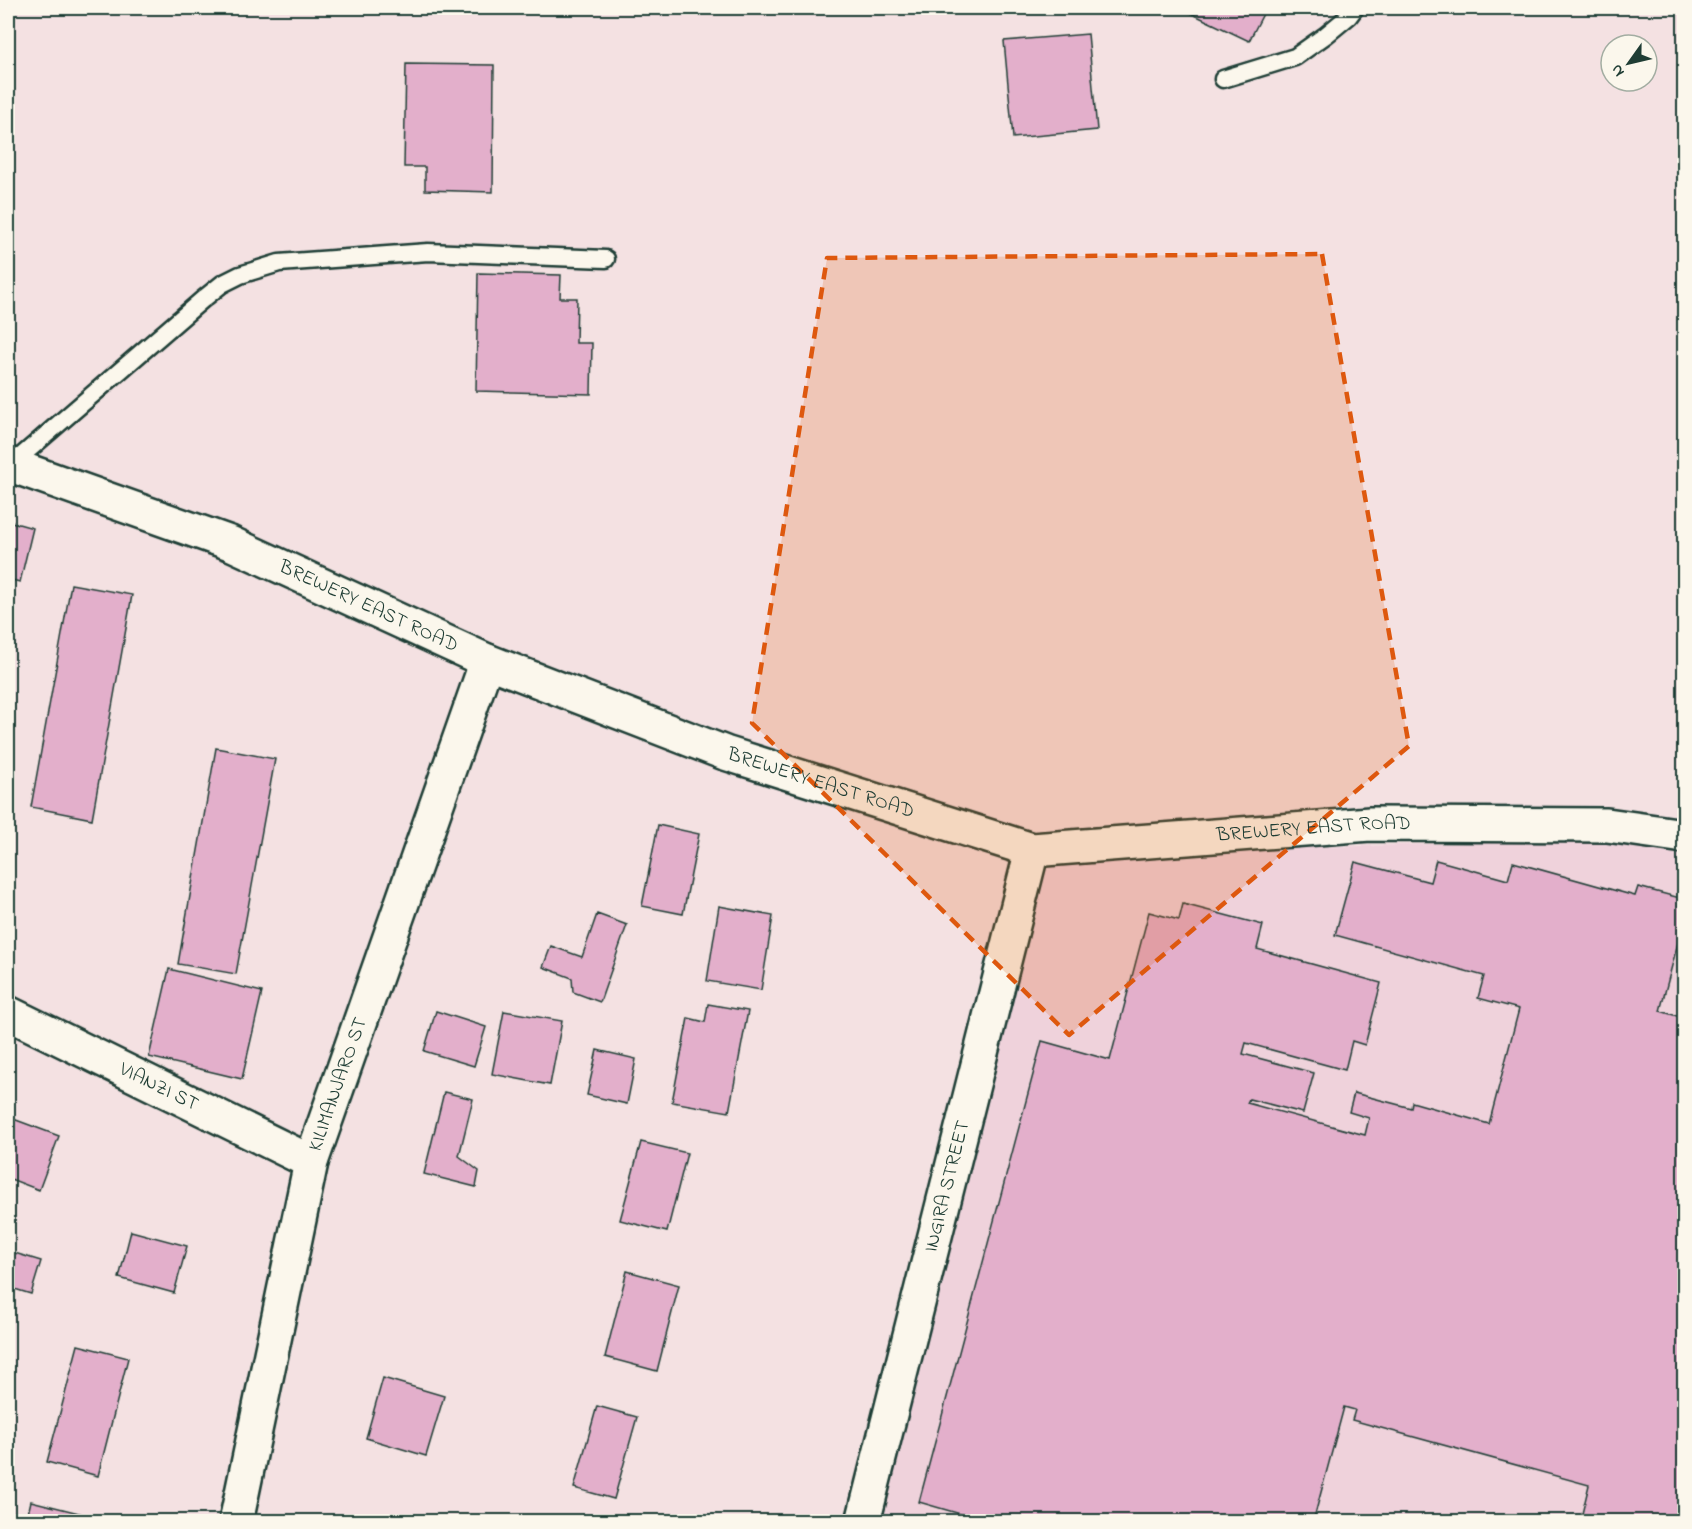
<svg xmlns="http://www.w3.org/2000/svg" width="1692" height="1529" viewBox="0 0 1692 1529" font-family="'Indie Flower',sans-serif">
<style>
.built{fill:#efd2db}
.building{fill:#e3afcb;stroke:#1f3d34;stroke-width:1.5}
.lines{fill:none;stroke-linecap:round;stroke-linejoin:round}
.service-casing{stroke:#1f3d34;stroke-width:21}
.minor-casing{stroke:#1f3d34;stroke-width:38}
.tertiary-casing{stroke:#1f3d34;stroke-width:38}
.service{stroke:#fbf7ec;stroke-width:16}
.minor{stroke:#fbf7ec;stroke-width:33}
.tertiary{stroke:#fbf7ec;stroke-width:33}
.marked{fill:#de580e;fill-opacity:0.2;stroke:#de580e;stroke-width:4.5;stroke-dasharray:12 8;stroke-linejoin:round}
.labels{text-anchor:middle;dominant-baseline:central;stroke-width:4.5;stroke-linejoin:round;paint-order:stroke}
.street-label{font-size:20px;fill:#1f3d34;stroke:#fbf7ec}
</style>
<rect width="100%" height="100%" fill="#f4e1e2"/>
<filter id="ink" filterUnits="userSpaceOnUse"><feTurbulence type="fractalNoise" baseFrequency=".0167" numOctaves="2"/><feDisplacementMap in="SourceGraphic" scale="12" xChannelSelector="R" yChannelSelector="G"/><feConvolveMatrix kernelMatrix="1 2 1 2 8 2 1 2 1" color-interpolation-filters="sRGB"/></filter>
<g filter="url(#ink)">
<path class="built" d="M 1625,839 L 1684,856 L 1684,1521 L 881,1522 L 1049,854 Z"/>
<path class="building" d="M 1180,8 L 1266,8 L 1249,41 Z
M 1088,34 L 1097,130 L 1013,138 L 1004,41 Z
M 406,64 L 494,65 L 493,192 L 425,190 L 425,167 L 404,167 Z
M 478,273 L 561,275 L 560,298 L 577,298 L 576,343 L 592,343 L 591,394 L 476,391 Z
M 8,521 L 33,528 L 20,582 L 8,579 Z
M 71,584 L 132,595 L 92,819 L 31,807 Z
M 216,748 L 275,759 L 236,974 L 178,964 Z
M 658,825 L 699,834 L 683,914 L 642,906 Z
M 1436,860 L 1508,880 L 1513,862 L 1635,896 L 1638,887 L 1684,899 L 1684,920 L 1660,1011 L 1684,1018 L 1684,1522 L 1580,1522 L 1589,1485 L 1352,1420 L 1355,1410 L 1344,1407 L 1313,1522 L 988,1522 L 919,1502 L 1042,1041 L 1110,1060 L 1149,912 L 1179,920 L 1183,904 L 1263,925 L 1257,949 L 1381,983 L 1365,1045 L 1352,1041 L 1345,1070 L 1246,1043 L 1243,1054 L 1314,1073 L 1303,1113 L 1249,1099 L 1247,1103 L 1365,1135 L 1369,1118 L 1349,1112 L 1354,1093 L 1411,1108 L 1412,1102 L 1489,1124 L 1519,1009 L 1478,998 L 1484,976 L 1335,935 L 1355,862 L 1430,882 Z
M 719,906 L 773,916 L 761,990 L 707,981 Z
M 597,914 L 627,925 L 600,1002 L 573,992 L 572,978 L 543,967 L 551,946 L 582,957 Z
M 169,969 L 262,992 L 242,1079 L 149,1057 Z
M 708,1004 L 748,1011 L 729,1112 L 672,1102 L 688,1018 L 705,1022 Z
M 436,1011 L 486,1027 L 474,1066 L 424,1051 Z
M 504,1011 L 562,1021 L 550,1085 L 492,1074 Z
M 597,1050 L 636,1059 L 627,1104 L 587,1095 Z
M 444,1092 L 473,1099 L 459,1156 L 479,1171 L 476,1187 L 424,1174 Z
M 8,1117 L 59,1136 L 39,1190 L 8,1178 Z
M 641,1142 L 687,1153 L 667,1232 L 620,1220 Z
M 131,1231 L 187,1246 L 174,1293 L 119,1278 Z
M 8,1251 L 41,1261 L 31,1294 L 8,1287 Z
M 627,1271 L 679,1285 L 657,1371 L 605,1357 Z
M 78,1345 L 128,1358 L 98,1476 L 47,1462 Z
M 383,1378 L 444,1396 L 426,1456 L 366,1438 Z
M 597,1406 L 637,1417 L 614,1499 L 574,1488 Z
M 31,1501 L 83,1514 L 81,1522 L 26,1522 Z"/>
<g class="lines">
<defs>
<path id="service" d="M 1223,79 L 1295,57 L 1326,35 L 1349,16 L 1355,8
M 11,465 L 202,300 L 222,284 L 240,275 L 279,263 L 428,252 L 606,259"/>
<g id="minor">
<path id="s1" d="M 8,1013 L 311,1162"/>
<path id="s2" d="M 236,1522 L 311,1162 L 487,661"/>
</g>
<g id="tertiary">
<path id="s3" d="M 8,464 L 230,543 L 487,661 L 725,753 L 1032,850 L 1370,824 L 1607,825 L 1684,836"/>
<path id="s4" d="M 863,1522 L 1032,850"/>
</g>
</defs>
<use href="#service" class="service-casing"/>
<use href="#minor" class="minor-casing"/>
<use href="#tertiary" class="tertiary-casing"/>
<use href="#service" class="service"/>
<use href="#minor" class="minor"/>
<use href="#tertiary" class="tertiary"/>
</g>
</g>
<path class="marked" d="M 1322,254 L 1409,746 L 1069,1035 L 752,723 L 827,258 Z"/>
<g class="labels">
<g class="street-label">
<text stroke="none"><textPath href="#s3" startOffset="388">BREWERY EAST ROAD</textPath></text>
<text stroke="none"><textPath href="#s3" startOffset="874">BREWERY EAST ROAD</textPath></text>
<text stroke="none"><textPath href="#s3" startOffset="1378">BREWERY EAST ROAD</textPath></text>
<text stroke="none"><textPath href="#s2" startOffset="450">KILIMANJARO ST</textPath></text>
<text stroke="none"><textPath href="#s1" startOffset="168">VIANZI ST</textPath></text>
<text stroke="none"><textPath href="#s4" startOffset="346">INGIRA STREET</textPath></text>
</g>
</g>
<rect width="1692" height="1529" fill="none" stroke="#fbf7ec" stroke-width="30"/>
<rect x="15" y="15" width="1662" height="1499" fill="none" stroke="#1f3d34" stroke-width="2" filter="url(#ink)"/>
<g transform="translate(1629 63) rotate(236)"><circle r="28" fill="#fbf7ec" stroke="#a3ada2" stroke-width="1.5"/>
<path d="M0-4.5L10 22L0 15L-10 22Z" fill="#1f3d34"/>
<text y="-9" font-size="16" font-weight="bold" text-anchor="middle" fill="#1f3d34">N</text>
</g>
</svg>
